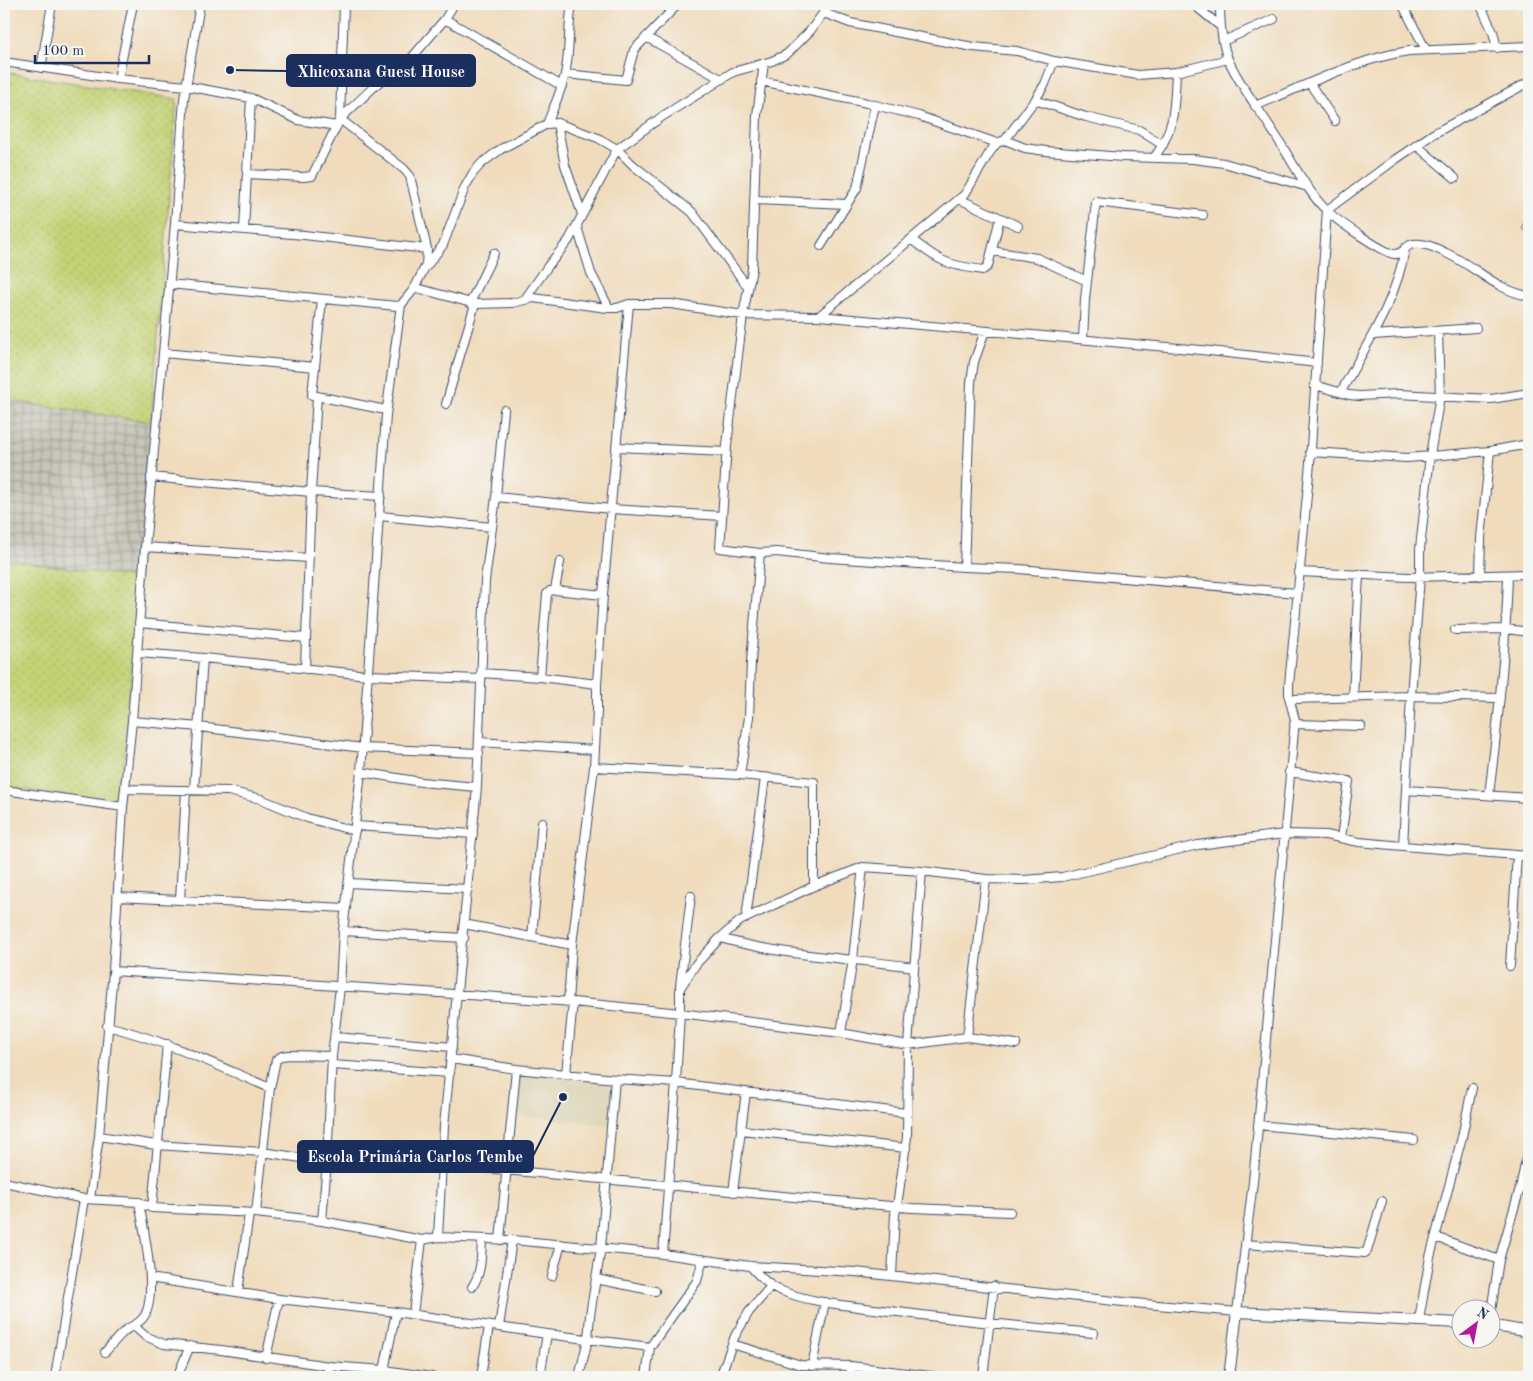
<svg xmlns="http://www.w3.org/2000/svg" width="1533" height="1381" viewBox="0 0 1533 1381" font-family="'Old Standard TT',serif">
<style>
.built{fill:#ddd4b6}
.industrial{fill:url(#industrial-grid)}
.grass{fill:url(#grass-dots);stroke:#6f8069}
.lines{fill:none;stroke-linecap:round;stroke-linejoin:round}
.minor-casing{stroke:#3b496c;stroke-width:10}
.tertiary-casing{stroke:#3b496c;stroke-width:12}
.minor{stroke:#fff;stroke-width:8}
.tertiary{stroke:#fff;stroke-width:10}
.leader{fill:none;stroke:#1b2f5e;stroke-width:2}
.callout-dot{fill:#1b2f5e;stroke:#f6f6f2;stroke-width:2}
.callout{fill:#1b2f5e;stroke:#1b2f5e;stroke-width:2}
.callout-label{font-size:16px;text-anchor:middle;font-weight:bold;fill:#fff}
</style>
<defs>
<pattern id="industrial-grid" width="8" height="8" patternUnits="userSpaceOnUse" patternTransform="scale(1.25)"><rect width="8" height="8" fill="#c7c5b8"/><path d="M0 4h8M4 0v8" fill="none" stroke="#a1a099"/></pattern>
<pattern id="grass-dots" width="8" height="8" patternUnits="userSpaceOnUse" patternTransform="scale(1.25)"><rect width="8" height="8" fill="#c3d274"/><path d="M2 2h.1M6 6h.1" fill="none" stroke="#a7b567" stroke-width="1.8" stroke-linecap="round"/></pattern>
</defs>
<rect width="100%" height="100%" fill="#f6f6f2"/>
<filter id="ink" filterUnits="userSpaceOnUse"><feTurbulence type="fractalNoise" baseFrequency=".02" numOctaves="2"/><feDisplacementMap in="SourceGraphic" scale="10" xChannelSelector="R" yChannelSelector="G"/><feConvolveMatrix kernelMatrix="1 2 1 2 8 2 1 2 1" color-interpolation-filters="sRGB"/></filter>
<filter id="wash" filterUnits="userSpaceOnUse"><feTurbulence type="fractalNoise" baseFrequency=".0096" numOctaves="4" result="noise"/><feDisplacementMap in="SourceGraphic" scale="20" xChannelSelector="R" yChannelSelector="G"/><feGaussianBlur stdDeviation="1.12" result="paint"/><feColorMatrix in="noise" values="0 0 0 0 0 0 0 0 0 0 0 0 0 0 0 0 0 1.4 0 .05"/><feComposite in="paint" operator="in"/></filter>
<g filter="url(#wash)">
<rect width="100%" height="100%" fill="#f0dcbc"/>
<path class="built" d="M 516,1069 L 615,1079 L 610,1125 L 511,1115 Z"/>
<path class="industrial" d="M 4,72 L 177,99 L 139,578 L 4,559 Z"/>
<path class="grass" d="M 4,72 L 177,99 L 151,422 L 4,400 Z
M 4,559 L 139,578 L 121,804 L 4,787 Z"/>
</g>
<g filter="url(#ink)">
<g class="lines">
<defs>
<path id="minor" d="M 344,4 L 340,119 L 404,169 L 410,176 L 427,249 L 426,265 L 414,289
M 1193,4 L 1220,26
M 1220,4 C 1220,22 1221,42 1228,59 C 1240,86 1259,109 1274,133 C 1290,157 1307,192 1327,211 C 1338,221 1382,252 1394,254 C 1401,255 1405,248 1410,245 C 1422,241 1436,248 1446,253 C 1475,266 1497,291 1529,296
M 1402,4 L 1426,50
M 1480,4 L 1493,32 L 1497,48
M 824,13 L 850,23 L 921,37 L 973,47 L 1017,51 L 1054,61 L 1138,75 L 1176,72 L 1228,59
M 445,19 L 562,86
M 646,37 L 721,79
M 1223,41 L 1274,19
M 4,62 L 118,79 L 186,86 L 251,98 L 298,120 L 337,126
M 764,63 L 757,115 L 752,269 L 743,315 L 727,445 L 720,548 L 760,553 L 777,552 L 830,558 L 964,567 L 1019,569 L 1297,593
M 41,68 L 52,4
M 565,74 L 626,80 L 634,50 L 678,4
M 118,79 L 133,4
M 761,81 L 867,103 L 919,116 L 997,143
M 1310,84 L 1335,121
M 1035,100 L 1086,117 L 1139,130 L 1163,145
M 1255,106 C 1305,86 1356,59 1409,51 L 1529,46
M 557,123 L 565,165 L 582,214
M 547,124 C 554,106 563,88 566,69 C 570,48 568,25 572,4
M 1005,140 L 1025,148 L 1046,151 L 1123,157 L 1193,159 L 1224,163 L 1308,187
M 1416,145 L 1455,178
M 1154,158 C 1176,127 1174,108 1176,72
M 247,174 L 303,177 L 312,176 L 340,119 L 380,81 L 409,61 L 445,19 L 454,4
M 959,199 L 1018,226
M 754,200 L 847,204
M 175,224 L 304,235 L 427,249
M 577,227 L 591,273 L 609,308
M 1527,227 L 1529,223
M 244,230 L 251,98
M 911,239 C 940,262 947,265 983,270 L 988,266 L 1000,218
M 821,246 L 857,188 L 875,105
M 992,251 L 1037,258 L 1087,281
M 425,268 L 443,245 L 465,187 L 473,173 L 482,163 L 501,149 L 547,124 L 557,123 L 598,138 L 617,149 L 633,165 L 692,212 L 748,287
M 169,284 L 397,306 L 401,305 L 414,289 L 417,288 L 475,304 L 512,303 L 533,298 L 607,308 L 617,308 L 629,304 L 671,304 L 743,315 L 819,316 L 1201,350 L 1317,363
M 322,299 L 312,395 L 386,410
M 525,299 L 548,266 L 569,240 L 617,149 L 663,116 L 733,72 L 772,61 L 787,54 L 810,31 L 830,4
M 470,303 L 494,253
M 819,316 L 965,194 L 990,152 L 997,143 L 1005,140 L 1035,100 L 1045,84 L 1054,61
M 1373,335 L 1476,328
M 1083,339 L 1085,299 L 1096,202 L 1203,215
M 163,353 L 315,367
M 1315,385 L 1349,395 L 1359,396 L 1399,394 L 1491,399 L 1529,393
M 1341,392 C 1365,346 1397,301 1405,248
M 446,404 L 475,304
M 617,447 L 726,452
M 1310,452 L 1407,458 L 1490,451 L 1529,444
M 151,477 L 311,492 L 381,496
M 496,497 L 611,509 L 722,516
M 380,516 L 492,527
M 145,547 L 309,558
M 964,567 L 971,382 L 974,362 L 985,331
M 1299,572 L 1409,577 L 1529,574
M 1480,576 L 1481,538 L 1490,451
M 555,590 L 560,562
M 139,623 L 306,638
M 1455,630 L 1506,629 L 1529,632
M 138,653 L 203,658 L 368,675 L 481,679
M 305,669 L 311,492 L 317,396
M 481,673 L 540,677 L 597,684
M 540,677 L 547,594 L 550,591 L 555,590 L 603,595
M 1353,697 L 1359,574
M 1290,699 L 1411,696 L 1500,698
M 132,721 L 199,727 L 363,748 L 479,753
M 1294,724 L 1361,726
M 480,742 L 595,750
M 594,767 L 740,775 L 814,782 L 814,886
M 361,772 L 421,782 L 477,787
M 1289,772 L 1349,781 L 1341,838
M 740,775 L 749,717 L 751,662 L 760,553
M 125,789 L 228,791 L 261,799 L 307,818 L 355,831
M 4,790 L 123,807
M 194,790 L 203,658
M 1406,790 L 1529,798
M 1489,795 C 1498,722 1506,649 1508,575
M 356,826 L 473,834
M 1403,846 L 1411,696 L 1420,577 L 1420,549 L 1430,455 L 1440,396 L 1438,331
M 349,883 L 468,889
M 117,897 L 346,908
M 180,900 L 186,790
M 746,918 L 765,778
M 464,924 L 572,945
M 343,931 L 464,938
M 532,937 L 542,822
M 720,938 C 783,956 849,958 914,967
M 1510,966 L 1517,855
M 113,971 L 573,1002 L 680,1013 L 841,1033 L 908,1045 L 967,1037 L 1016,1044
M 680,986 L 691,896
M 568,1002 L 572,945 L 594,767 L 597,712 L 597,684 L 603,595 L 629,304
M 107,1026 C 164,1040 216,1065 270,1088
M 841,1033 L 853,959 L 863,867
M 335,1037 L 452,1047
M 967,1037 L 986,879
M 451,1059 L 516,1069 L 615,1079 L 676,1083 L 906,1113
M 332,1065 L 450,1073
M 566,1074 L 573,1002
M 1258,1125 L 1414,1140
M 741,1130 L 906,1148
M 99,1136 L 156,1145 L 263,1152 L 327,1162
M 441,1164 L 912,1208 L 1010,1212
M 4,1182 L 84,1199 L 139,1202 L 152,1208 L 256,1213 L 322,1221 L 422,1240 L 438,1237 L 512,1240 L 663,1254 L 750,1266 L 855,1272 L 1123,1302 L 1237,1312 L 1253,1182 L 1295,720 L 1289,697 L 1289,685 L 1310,463 L 1327,210 L 1396,159 L 1433,134 L 1529,82
M 733,1192 L 746,1092
M 90,1199 L 99,1136 L 113,971 L 123,807 L 132,721 L 145,547 L 175,224 L 184,99 L 200,4
M 152,1208 L 167,1044
M 256,1213 L 270,1088 L 276,1060 L 282,1056 L 288,1055 L 332,1056
M 322,1221 L 327,1162 L 332,1056 L 340,987 L 343,931 L 361,772 L 386,415 L 401,305
M 438,1237 L 444,1126 L 477,787 L 485,581 L 496,497 L 504,410
M 1436,1237 L 1499,1260
M 500,1240 L 516,1069
M 1245,1244 L 1365,1253 L 1367,1251 L 1382,1201
M 663,1254 L 676,1083 L 680,1013 L 680,988 L 696,964 L 720,938 L 740,921 L 814,886 L 863,867 L 922,871 L 986,879 L 1024,880 L 1062,877 L 1198,845 L 1284,834 L 1326,835 L 1359,842 L 1403,846 L 1529,856
M 750,1266 C 759,1275 767,1285 779,1290 C 814,1304 853,1306 890,1311 C 958,1320 1026,1327 1094,1333
M 552,1276 L 561,1244
M 892,1276 L 895,1214 L 897,1206 L 907,1137 L 908,1045 L 922,871
M 150,1278 L 279,1299 L 396,1312 L 547,1334 L 650,1347
M 596,1279 L 655,1291
M 472,1287 C 482,1273 481,1256 482,1239
M 238,1292 L 249,1214
M 413,1314 L 422,1240
M 1490,1318 L 1499,1260 L 1520,1188 L 1529,1146
M 1419,1320 L 1430,1257 L 1462,1137 L 1472,1088
M 134,1326 L 145,1336 L 164,1344 L 221,1350 L 329,1366 L 384,1370 L 432,1377
M 499,1327 L 512,1240
M 732,1344 L 801,1365 L 851,1366 L 938,1377
M 105,1352 C 112,1345 118,1336 126,1330 C 131,1326 138,1324 142,1319 C 160,1301 143,1226 139,1202
M 266,1358 L 279,1299
M 812,1366 L 825,1302
M 384,1370 L 396,1312
M 55,1377 L 84,1199
M 177,1377 L 190,1346
M 327,1377 L 329,1366
M 481,1377 L 489,1326
M 540,1377 L 547,1334
M 579,1377 L 588,1339 L 590,1315 L 601,1248 L 615,1079
M 646,1377 L 650,1347 L 697,1281 L 703,1259
M 720,1377 L 735,1336 L 749,1312 L 771,1286
M 850,1377 L 851,1366
M 983,1377 L 994,1286"/>
<path id="tertiary" d="M 1490,1325 L 1529,1332
M 1229,1377 L 1237,1312 L 1460,1323"/>
</defs>
<use href="#minor" class="minor-casing"/>
<use href="#tertiary" class="tertiary-casing"/>
<use href="#minor" class="minor"/>
<use href="#tertiary" class="tertiary"/>
</g>
</g>
<path class="leader" d="M230 70L287 71M563 1097L533 1156"/>
<g class="callout-dot">
<circle cx="230" cy="70" r="5"/>
<circle cx="563" cy="1097" r="5"/>
</g>
<g class="callout">
<rect x="287" y="55" width="188" height="31" rx="5"/>
<rect x="298" y="1141" width="235" height="31" rx="5"/>
</g>
<g class="callout-label">
<text x="381" y="77">Xhicoxana Guest House</text>
<text x="415" y="1162">Escola Primária Carlos Tembe</text>
</g>
<rect width="1533" height="1381" fill="none" stroke="#f6f6f2" stroke-width="20"/>
<g transform="translate(1476 1324) rotate(32)"><circle r="24" fill="#f6f6f2" stroke="#9ea6b7"/>
<path d="M0-4L9 19L0 12L-9 19Z" fill="#b5179e"/>
<text y="-8" font-size="14" font-weight="bold" text-anchor="middle" fill="#1b2f5e">N</text>
</g>
<path d="M35 55v8h114v-8" fill="none" stroke="#1b2f5e" stroke-width="2.5"/>
<text x="42" y="55" font-size="15" fill="#1b2f5e" stroke="#f6f6f2" stroke-width="4" paint-order="stroke">100 m</text>
</svg>
